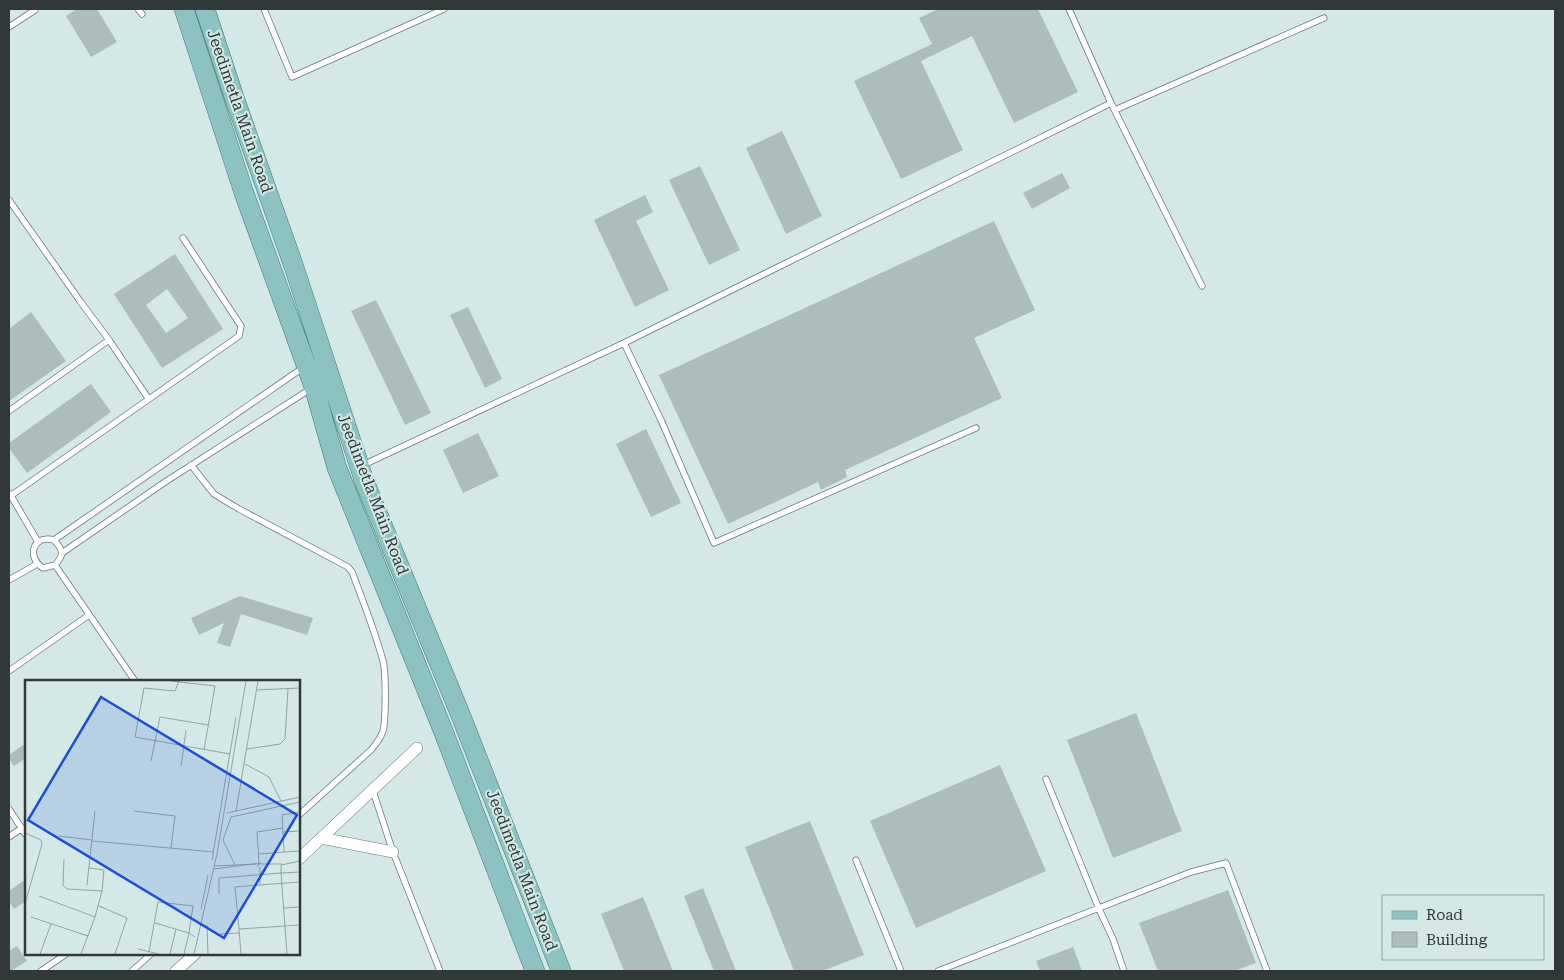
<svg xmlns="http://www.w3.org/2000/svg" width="1564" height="980" viewBox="0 0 1564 980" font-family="'Roboto Serif',serif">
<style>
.building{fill:#abbebd;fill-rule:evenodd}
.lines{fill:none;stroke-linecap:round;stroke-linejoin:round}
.service-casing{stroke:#677877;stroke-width:7}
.minor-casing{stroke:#677877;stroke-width:12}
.primary-casing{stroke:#3b7877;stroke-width:20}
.service{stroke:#fff;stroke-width:5.5}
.minor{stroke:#fff;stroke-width:11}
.primary{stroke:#8dc2c2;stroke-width:19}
.labels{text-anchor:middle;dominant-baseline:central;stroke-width:4;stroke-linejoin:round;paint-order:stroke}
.street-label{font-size:16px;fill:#313938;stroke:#d5e8e8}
.inset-road{fill:none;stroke:#93a2a2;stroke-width:1}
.view{fill:#1d4ed8;fill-opacity:0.15;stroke:#1d4ed8;stroke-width:2.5}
.inset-edge{fill:none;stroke:#313938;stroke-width:2.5}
</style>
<rect width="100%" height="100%" fill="#d5e8e8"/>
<path class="building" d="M 77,9 L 97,9 L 117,42 L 91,57 L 66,16 Z
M 938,9 L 1038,9 L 1078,92 L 1014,123 L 972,36 L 921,61 L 963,150 L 901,179 L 854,81 L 932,44 L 919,18 Z
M 782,131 L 822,216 L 786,234 L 746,148 Z
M 700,166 L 740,250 L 709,265 L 669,180 Z
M 1062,173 L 1070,188 L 1032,209 L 1023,193 Z
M 645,195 L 653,212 L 636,221 L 669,290 L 635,307 L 594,220 Z
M 994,221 L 1035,310 L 974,338 L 1002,398 L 845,470 L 847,477 L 821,490 L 818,482 L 728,524 L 659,375 Z
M 175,254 L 223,329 L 162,368 L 114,294 ZM 167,289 L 188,318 L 166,333 L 146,305 Z
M 376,300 L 431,413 L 405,425 L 351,311 Z
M 468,307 L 502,379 L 485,388 L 450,315 Z
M 31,312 L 66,361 L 9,401 L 9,329 Z
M 91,384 L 111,412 L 27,473 L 9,448 L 9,443 Z
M 646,429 L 681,503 L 651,517 L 616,444 Z
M 478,433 L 499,476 L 463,493 L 443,450 Z
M 240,596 L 313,618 L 307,635 L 241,614 L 230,647 L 217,643 L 224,623 L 199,635 L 191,618 Z
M 1136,713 L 1182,831 L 1113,858 L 1067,740 Z
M 26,743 L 26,758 L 14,766 L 9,758 L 9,755 Z
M 1000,765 L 1046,871 L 916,928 L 870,821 Z
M 810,821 L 864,955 L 822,971 L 794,971 L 745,847 Z
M 26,879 L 26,901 L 14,909 L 9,901 L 9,891 Z
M 703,888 L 736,971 L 714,971 L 684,896 Z
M 1228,890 L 1256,963 L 1234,971 L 1158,971 L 1139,923 Z
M 643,897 L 673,971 L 624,971 L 601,914 Z
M 17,946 L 27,961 L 11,971 L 9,971 L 9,951 Z
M 1073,947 L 1082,971 L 1040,971 L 1036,961 Z"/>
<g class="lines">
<defs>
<path id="service" d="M 138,9 L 142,14
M 264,9 L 292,77 L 444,9
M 1069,9 L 1111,103 L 1202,286
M 9,27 L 35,10
M 1115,110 L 1324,18
M 9,200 L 80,301 L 109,340 L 9,411
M 109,340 L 148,398
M 624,343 L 661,420 L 714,543 L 976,428
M 191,465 L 214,494 L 239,509 L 348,567 L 352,572 C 363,601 375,631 383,661 C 386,672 386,719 383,731 C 381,738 376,744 371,750 L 299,815
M 361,466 L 624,343 L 1111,103
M 10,494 L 38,542
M 9,497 L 239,336 L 241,326 L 183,238
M 54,540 C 63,550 65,554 55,565 L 43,568 C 26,557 33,534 54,540 L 304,367
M 62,553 L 165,482 L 312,388
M 55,565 L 135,681
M 9,580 L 37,564
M 9,671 L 89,615
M 1046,779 L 1099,909 L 1113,939 L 1124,971
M 373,791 L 393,852 L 440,971
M 9,809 L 26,835
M 9,837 L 22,828
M 856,860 L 901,971
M 41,971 L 66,954
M 132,971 L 151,954
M 938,971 L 1191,872 L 1226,863 L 1267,971"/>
<path id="minor" d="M 321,838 L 393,852
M 299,859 L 417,748
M 176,971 L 195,954"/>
<path id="primary" d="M 184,9 L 244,193 L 314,387 L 337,468 L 444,733 L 535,971
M 205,9 L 234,97 L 294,267 L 365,483 L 461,716 L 561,971"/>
</defs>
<use href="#service" class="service-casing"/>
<use href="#minor" class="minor-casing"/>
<use href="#primary" class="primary-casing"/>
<use href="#service" class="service"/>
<use href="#minor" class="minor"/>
<use href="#primary" class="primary"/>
</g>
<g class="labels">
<g class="street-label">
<text transform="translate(240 111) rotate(71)">Jeedimetla Main Road</text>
<text transform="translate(373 494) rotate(69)">Jeedimetla Main Road</text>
<text transform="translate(522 870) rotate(69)">Jeedimetla Main Road</text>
</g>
</g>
<g transform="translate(25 680)">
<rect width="275" height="275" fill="#d5e8e8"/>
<path class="inset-road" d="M 146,1 L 190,6 L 179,70M 154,1 L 150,11 L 119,8 L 110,57 L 205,74M 231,10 L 275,8M 222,69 L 255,64 L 260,59 L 263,9M 126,81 L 135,37 L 183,45M 220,84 L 244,97 L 256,121M 156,86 L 161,50M 109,131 L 150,136 L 146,168M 211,131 L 233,1M 202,133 L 275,117M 258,152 L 275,151M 0,153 L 16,160 L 17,164 L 0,224M 34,156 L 67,160M 67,161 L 189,172M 259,172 L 275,171M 234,174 L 259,172 L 257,135 L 275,132M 39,179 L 38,205 L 42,209 L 77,211 L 79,190 L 64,188M 187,180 L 211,37M 275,181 L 256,185 L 256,193 L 275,192M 234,183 L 232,152 L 258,148M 236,184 L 257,184M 210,185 L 198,160 L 206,137 L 275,122M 189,186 L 232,184M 235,187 L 235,205 L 210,207 L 214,249 L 275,245M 189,189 L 236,183 L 232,186M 62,205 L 70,131M 235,205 L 275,202M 194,214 L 194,198 L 256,193 L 262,274M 14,216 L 70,237 L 56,274M 74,226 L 102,238 L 90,274M 259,228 L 275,227M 176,229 L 183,195M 6,237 L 63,256M 70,237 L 77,211M 182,245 L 183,274M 214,249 L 216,274M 195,254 L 214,253M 113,269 L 134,274M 124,272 L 133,222 L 168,226 L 164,253 L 130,243M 15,274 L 26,244M 145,274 L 151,249M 159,274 L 164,253 L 170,257M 169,274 L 192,174 L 221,1"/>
<path class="view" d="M 76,17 L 272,135 L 199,258 L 3,140 Z"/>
<rect width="275" height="275" class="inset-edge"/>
</g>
<rect width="1564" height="980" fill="none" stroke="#313938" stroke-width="20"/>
<rect x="1382" y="895" width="162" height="65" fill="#d5e8e8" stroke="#93a2a2"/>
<rect x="1392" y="911" width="25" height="8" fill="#8dc2c2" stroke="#93a2a2"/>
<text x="1426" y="920" font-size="15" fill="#313938">Road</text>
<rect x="1392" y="932" width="25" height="15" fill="#abbebd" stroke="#93a2a2"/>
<text x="1426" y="945" font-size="15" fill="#313938">Building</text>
</svg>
